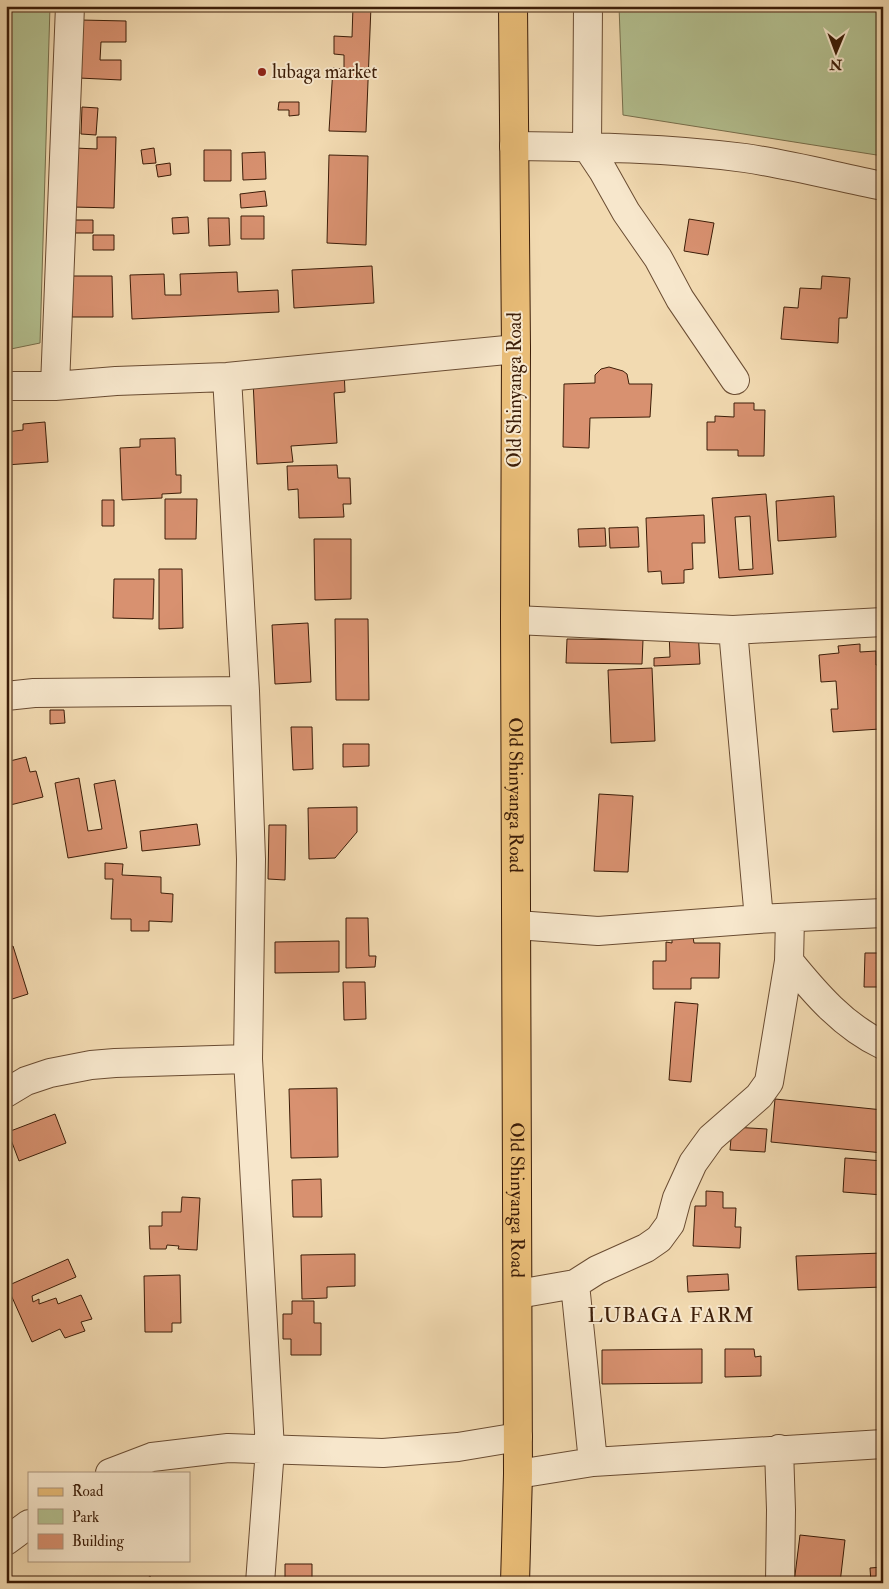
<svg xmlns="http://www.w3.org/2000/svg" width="889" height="1589" viewBox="0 0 889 1589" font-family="'IM FELL Double Pica',serif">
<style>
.green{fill:#b4c191;stroke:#786f4c}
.building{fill:#d89170;stroke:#3c1d08;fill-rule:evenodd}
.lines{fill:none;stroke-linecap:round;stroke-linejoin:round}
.minor-casing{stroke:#6a4c32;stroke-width:30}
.major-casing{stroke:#3c1d08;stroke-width:30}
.minor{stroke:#f7e7cc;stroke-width:28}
.major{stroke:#e9bd78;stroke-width:28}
.poi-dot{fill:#8f2418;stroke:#f7e7cc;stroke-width:2}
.labels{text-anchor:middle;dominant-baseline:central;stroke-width:4;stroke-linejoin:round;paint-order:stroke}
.poi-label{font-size:19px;fill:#3c1d08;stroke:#f7e7cc;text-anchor:start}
.street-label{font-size:19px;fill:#3c1d08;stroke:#f7e7cc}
.quarter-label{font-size:21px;letter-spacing:1px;fill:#3c1d08;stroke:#f7e7cc}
</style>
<rect width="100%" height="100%" fill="#f2dab1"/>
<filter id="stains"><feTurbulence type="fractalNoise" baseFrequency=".004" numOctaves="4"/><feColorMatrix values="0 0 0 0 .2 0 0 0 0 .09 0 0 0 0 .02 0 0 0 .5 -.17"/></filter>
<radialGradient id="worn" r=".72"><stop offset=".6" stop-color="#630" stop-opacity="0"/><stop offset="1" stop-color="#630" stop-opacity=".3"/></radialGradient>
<path class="green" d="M 6,6 L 50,6 L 40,343 L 6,350 Z
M 619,6 L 883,6 L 883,156 L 623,115 Z"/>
<path class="building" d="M 353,6 L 371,6 L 366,132 L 329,131 L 333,68 L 344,69 L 344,55 L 334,54 L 334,36 L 352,37 Z
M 81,20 L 126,21 L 126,42 L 101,42 L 100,60 L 121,60 L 121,80 L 79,78 Z
M 279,102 L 299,102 L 299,115 L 289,116 L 289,110 L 278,110 Z
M 82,107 L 98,108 L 96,135 L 81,134 Z
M 97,137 L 116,137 L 114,208 L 73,207 L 75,148 L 97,149 Z
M 154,148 L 156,163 L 143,164 L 141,150 Z
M 204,150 L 231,150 L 231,181 L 204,181 Z
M 265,152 L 266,179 L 243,180 L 242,153 Z
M 329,155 L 368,156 L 366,245 L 327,243 Z
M 170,163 L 171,175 L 158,177 L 156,165 Z
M 265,191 L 267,206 L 241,208 L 240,194 Z
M 241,216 L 264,216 L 264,239 L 241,239 Z
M 188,217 L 189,233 L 173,234 L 172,218 Z
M 208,218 L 229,218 L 230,245 L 209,246 Z
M 689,219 L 714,223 L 708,255 L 684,251 Z
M 73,220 L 93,220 L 93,233 L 73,233 Z
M 93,235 L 114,235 L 114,250 L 93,250 Z
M 372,266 L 374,303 L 294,308 L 292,270 Z
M 237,272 L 238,292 L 278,290 L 279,312 L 132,319 L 130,275 L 164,274 L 165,295 L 181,295 L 180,274 Z
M 72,276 L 112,276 L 113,317 L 72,317 Z
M 822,276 L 850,278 L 847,318 L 839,318 L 838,343 L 781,339 L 784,307 L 798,308 L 800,288 L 821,289 Z
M 609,367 L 623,371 L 627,374 L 629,384 L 652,384 L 650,417 L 590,418 L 589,448 L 563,447 L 564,384 L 595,383 L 595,375 L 601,369 Z
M 344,370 L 345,392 L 334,393 L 337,443 L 291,446 L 293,462 L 257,464 L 253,381 Z
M 734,403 L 754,403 L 754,410 L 765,410 L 764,456 L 738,456 L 738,450 L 707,450 L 707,422 L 715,422 L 715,416 L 734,417 Z
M 45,422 L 48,462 L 6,465 L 6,432 L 23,430 L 23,424 Z
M 175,438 L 176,475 L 181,475 L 181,493 L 162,494 L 162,498 L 122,500 L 120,448 L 140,447 L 140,439 Z
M 337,465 L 338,478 L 350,478 L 351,504 L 343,504 L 344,517 L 299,518 L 298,489 L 288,490 L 287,466 Z
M 766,494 L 773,574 L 719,578 L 712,498 ZM 750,516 L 753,569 L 739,570 L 735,517 Z
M 834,496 L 836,537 L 778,541 L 776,501 Z
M 165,499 L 197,499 L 196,539 L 165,539 Z
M 102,500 L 114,500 L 114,526 L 102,526 Z
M 704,515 L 705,543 L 692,543 L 693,569 L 684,570 L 684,583 L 662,584 L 661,571 L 648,572 L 646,518 Z
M 638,527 L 639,547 L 610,548 L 609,528 Z
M 605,528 L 606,546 L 579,547 L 578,529 Z
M 314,539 L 351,539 L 351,599 L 315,600 Z
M 159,569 L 182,569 L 183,628 L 159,629 Z
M 114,579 L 154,579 L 153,619 L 113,618 Z
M 335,619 L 368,619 L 369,700 L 336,700 Z
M 308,623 L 311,682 L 275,684 L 272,625 Z
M 698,630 L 700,664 L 654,666 L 654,658 L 670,657 L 669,631 Z
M 567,639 L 643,640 L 642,664 L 566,663 Z
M 860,644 L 860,652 L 876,651 L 876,665 L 883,664 L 883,705 L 879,705 L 880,729 L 833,732 L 831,709 L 838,709 L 836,681 L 821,682 L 819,655 L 839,653 L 838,646 Z
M 652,668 L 655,741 L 611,743 L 608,670 Z
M 50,710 L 64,710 L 65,723 L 50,724 Z
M 291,727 L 312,727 L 313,769 L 293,770 Z
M 343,744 L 369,744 L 369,766 L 343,767 Z
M 26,757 L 30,772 L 36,771 L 43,797 L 6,806 L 6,762 Z
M 79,778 L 88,831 L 102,829 L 94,784 L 115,780 L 127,848 L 68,858 L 55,783 Z
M 599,794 L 633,796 L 628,872 L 594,871 Z
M 357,807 L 357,832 L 335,858 L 309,859 L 308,808 Z
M 197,824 L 200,845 L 142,851 L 140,831 Z
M 269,825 L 286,825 L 285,880 L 268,879 Z
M 105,863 L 123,864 L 122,875 L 161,877 L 161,893 L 173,894 L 172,922 L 149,921 L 149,931 L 131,931 L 131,919 L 111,919 L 113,879 L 105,879 Z
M 346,918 L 368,918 L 369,956 L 376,956 L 375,967 L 346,968 Z
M 672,937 L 693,937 L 694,943 L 720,943 L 719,978 L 691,978 L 691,989 L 653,989 L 653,961 L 666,961 L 666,942 L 672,943 Z
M 339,941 L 339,972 L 275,973 L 275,942 Z
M 13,946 L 28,994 L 6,1001 L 6,948 Z
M 865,953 L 883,953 L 883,987 L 864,987 Z
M 343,982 L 365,982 L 366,1019 L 344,1020 Z
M 675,1002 L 698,1004 L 691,1082 L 669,1080 Z
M 337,1088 L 338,1157 L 291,1158 L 289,1089 Z
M 775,1099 L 883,1110 L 883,1153 L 771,1142 Z
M 55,1114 L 66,1143 L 19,1161 L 8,1132 Z
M 732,1127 L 767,1129 L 765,1152 L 730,1150 Z
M 845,1158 L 883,1161 L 883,1195 L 843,1192 Z
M 321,1179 L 322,1217 L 293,1217 L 292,1180 Z
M 706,1191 L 723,1192 L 723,1208 L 736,1208 L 735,1227 L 741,1227 L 740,1248 L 693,1246 L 695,1206 L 706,1206 Z
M 182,1197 L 200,1198 L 197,1250 L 178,1249 L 179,1246 L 167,1245 L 166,1249 L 150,1249 L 149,1226 L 162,1226 L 162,1212 L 181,1212 Z
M 883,1253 L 883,1287 L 798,1290 L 796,1256 Z
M 355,1254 L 355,1286 L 327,1287 L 327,1298 L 302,1299 L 301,1255 Z
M 68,1259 L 76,1277 L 32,1296 L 33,1302 L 39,1299 L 39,1304 L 56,1298 L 58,1304 L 81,1295 L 92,1319 L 81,1322 L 85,1331 L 65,1338 L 60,1329 L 32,1342 L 7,1286 Z
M 728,1274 L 729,1290 L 688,1292 L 687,1276 Z
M 180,1275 L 181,1323 L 172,1323 L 172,1332 L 145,1332 L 144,1276 Z
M 292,1301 L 314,1301 L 314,1323 L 321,1323 L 321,1355 L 291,1355 L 291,1339 L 283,1339 L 283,1314 L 292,1314 Z
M 702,1349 L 702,1383 L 602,1384 L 602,1350 Z
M 725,1349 L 754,1349 L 755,1357 L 761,1356 L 761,1376 L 725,1377 Z
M 800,1535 L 845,1540 L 840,1583 L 794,1583 Z
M 285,1564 L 312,1564 L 312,1579 L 353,1579 L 353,1583 L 285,1583 Z
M 883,1567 L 883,1583 L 871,1583 L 870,1568 Z
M 150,1576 L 155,1583 L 142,1583 Z"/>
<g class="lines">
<defs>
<path id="minor" d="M 588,6 L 587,147 L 603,171 L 626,212 L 658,258 L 680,299 L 735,380
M 514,146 C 592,147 669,148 745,158 C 792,165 837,177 883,186
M 227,377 L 245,691 L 251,859 L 248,1059 L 270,1449 L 260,1583
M 6,386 L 55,386 L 116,381 L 227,377 L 516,349
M 55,386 L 70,6
M 515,620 L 733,630 L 883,622
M 733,630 L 759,919
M 6,696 L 34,693 L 245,691
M 517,925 L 598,931 L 759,919 L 883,913
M 789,961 C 815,993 844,1027 883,1045
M 6,1093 L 26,1081 L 50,1073 L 91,1065 L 115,1063 L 248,1059
M 575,1284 L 593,1462
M 518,1294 L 575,1284 L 597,1270 L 646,1248 L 659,1239 L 670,1224 L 677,1198 L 693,1163 L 703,1149 L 711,1138 L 759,1096 L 769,1082 L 789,961 L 790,918
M 779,1449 L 781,1510 L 780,1583
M 110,1473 L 152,1457 L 228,1448 L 383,1453 L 458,1447 L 518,1437
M 518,1474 L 593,1462 L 883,1444
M 6,1541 L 29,1524"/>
<g id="major">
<path id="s1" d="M 513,6 L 516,349 L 515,620 L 518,1474 L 515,1583"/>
</g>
</defs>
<use href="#minor" class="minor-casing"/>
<use href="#major" class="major-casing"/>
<use href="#minor" class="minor"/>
<use href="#major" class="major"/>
</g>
<circle class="poi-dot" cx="262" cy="72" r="5"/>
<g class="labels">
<g class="poi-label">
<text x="272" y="72">lubaga market</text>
</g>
<g class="street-label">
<text transform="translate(515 390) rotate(-90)">Old Shinyanga Road</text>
<text stroke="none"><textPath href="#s1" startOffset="789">Old Shinyanga Road</textPath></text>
<text stroke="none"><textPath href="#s1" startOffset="1194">Old Shinyanga Road</textPath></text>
</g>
<g class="quarter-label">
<text x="671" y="1315">LUBAGA FARM</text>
</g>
</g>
<rect width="889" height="1589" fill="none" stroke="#f2dab1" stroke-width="25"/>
<rect x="8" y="8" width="874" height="1574" fill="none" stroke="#3c1d08" stroke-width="2.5"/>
<rect x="12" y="12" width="864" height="1564" fill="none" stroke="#3c1d08"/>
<rect x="28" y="1472" width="162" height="90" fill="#f7e7cc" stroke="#ac967e"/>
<rect x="38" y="1488" width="25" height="8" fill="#e9bd78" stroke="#ac967e"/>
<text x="72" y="1496" font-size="15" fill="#3c1d08">Road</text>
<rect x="38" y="1509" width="25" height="15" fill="#b4c191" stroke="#ac967e"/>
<text x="72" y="1522" font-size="15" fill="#3c1d08">Park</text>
<rect x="38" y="1534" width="25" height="15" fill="#d89170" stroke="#ac967e"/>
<text x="72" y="1546" font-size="15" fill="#3c1d08">Building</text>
<g transform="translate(836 52) rotate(181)" stroke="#f7e7cc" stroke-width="4" paint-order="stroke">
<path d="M0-4L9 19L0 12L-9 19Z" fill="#3c1d08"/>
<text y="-8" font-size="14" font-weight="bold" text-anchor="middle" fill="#3c1d08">N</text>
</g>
<rect width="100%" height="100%" filter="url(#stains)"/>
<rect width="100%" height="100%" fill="url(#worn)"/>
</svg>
